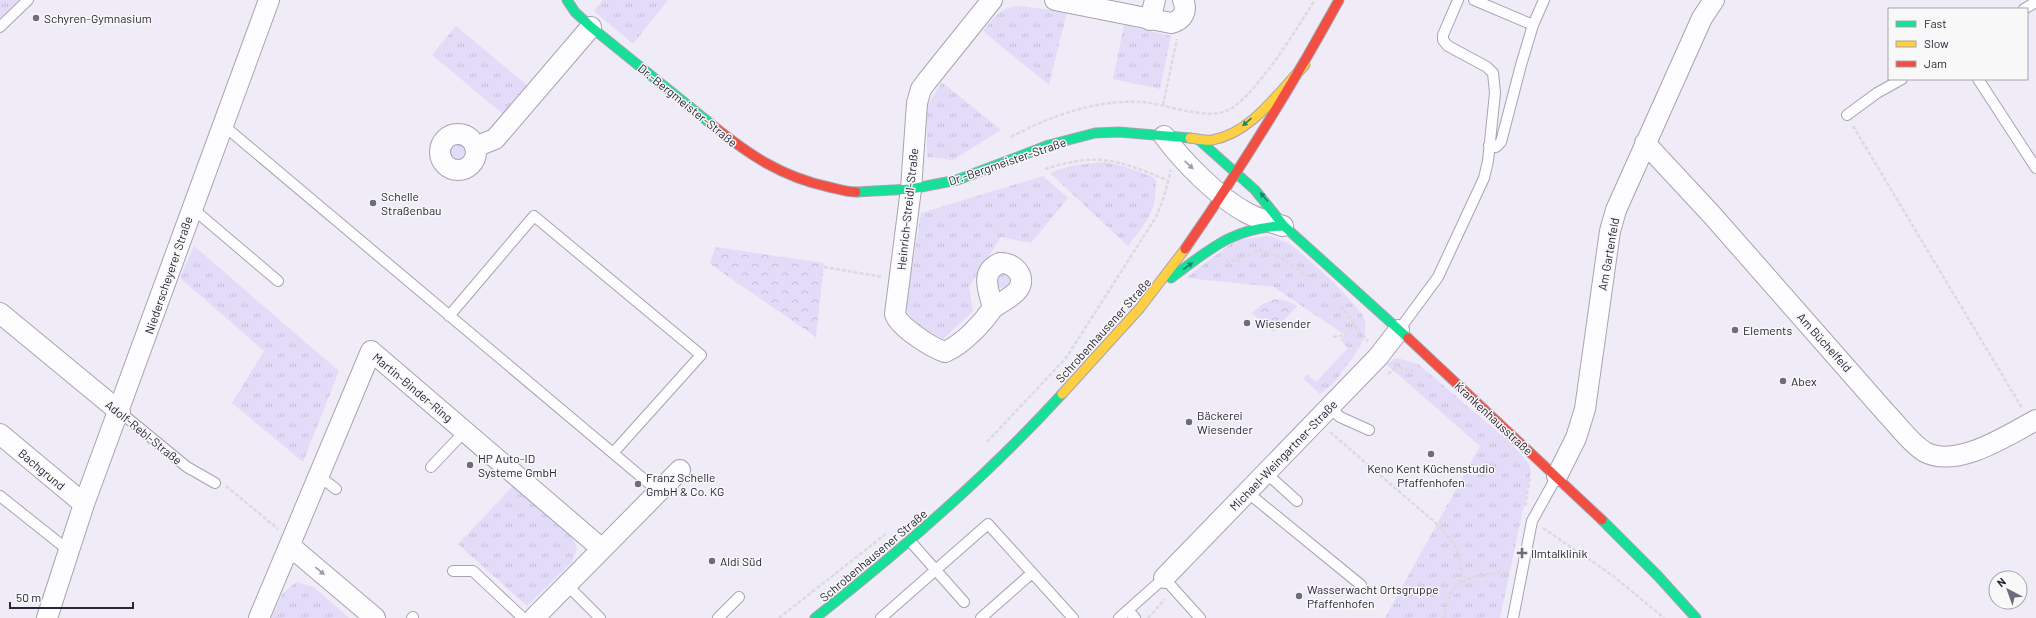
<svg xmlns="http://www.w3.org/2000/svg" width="2036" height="618" viewBox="0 0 2036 618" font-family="Barlow,sans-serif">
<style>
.grass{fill:url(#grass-tufts)}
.park{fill:url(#park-crowns)}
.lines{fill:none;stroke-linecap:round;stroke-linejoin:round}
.lane-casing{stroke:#a7a3b1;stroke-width:12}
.street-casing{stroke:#a7a3b1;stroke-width:22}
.fast-casing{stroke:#a7a3b1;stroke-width:11}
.slow-casing{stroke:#a7a3b1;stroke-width:11}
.jam-casing{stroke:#a7a3b1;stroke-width:11}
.path{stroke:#dbdbde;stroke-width:2.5;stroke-dasharray:4 2;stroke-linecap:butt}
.lane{stroke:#fdfcfe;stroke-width:10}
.street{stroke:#fdfcfe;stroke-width:20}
.fast{stroke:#16e098;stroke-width:9}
.slow{stroke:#ffcf43;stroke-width:9}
.jam{stroke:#f24e42;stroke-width:9}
.oneway{fill:#208268}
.oneway2{fill:#9e9ba5}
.poi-dot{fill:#6f6b7b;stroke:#f8f8f8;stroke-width:1.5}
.labels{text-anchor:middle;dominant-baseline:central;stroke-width:3;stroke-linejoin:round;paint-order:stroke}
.poi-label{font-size:12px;fill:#2a2538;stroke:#f8f8f8;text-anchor:start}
.street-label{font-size:12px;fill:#2a2538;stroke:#f8f8f8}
</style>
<defs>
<pattern id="grass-tufts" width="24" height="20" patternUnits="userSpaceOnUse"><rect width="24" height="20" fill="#e3dcf9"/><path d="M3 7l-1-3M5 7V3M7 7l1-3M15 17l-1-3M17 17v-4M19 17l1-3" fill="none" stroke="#c3bdd6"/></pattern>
<pattern id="park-crowns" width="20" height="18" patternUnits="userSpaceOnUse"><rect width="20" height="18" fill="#e3dcf9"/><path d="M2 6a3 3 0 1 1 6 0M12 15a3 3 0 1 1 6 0" fill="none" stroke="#c3bdd6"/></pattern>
</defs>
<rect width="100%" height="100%" fill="#efecf7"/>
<path class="grass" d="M 0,0 L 19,0 L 0,19 Z
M 603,0 L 668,0 L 633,44 L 594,11 Z
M 1021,6 L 1067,12 L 1049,85 L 983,31 C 996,15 1000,8 1021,6 Z
M 1124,25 L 1171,36 L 1160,89 L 1113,79 Z
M 456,26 L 528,86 L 504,115 L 432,55 Z
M 942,82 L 1001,130 L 953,160 L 927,157 L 927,106 Z
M446 152a11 11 0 1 1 22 0a11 11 0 1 1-22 0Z
M 1104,162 L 1123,166 L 1153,177 L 1156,181 C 1156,215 1147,220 1128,246 L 1050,173 C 1068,165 1084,164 1104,162 Z
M 1043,176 L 1068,198 L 1031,243 L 1001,237 L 969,287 L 973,311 L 943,339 C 930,331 907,322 906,305 L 921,213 Z
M 1271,236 C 1277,239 1285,241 1291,245 C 1304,254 1363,308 1365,321 C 1368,338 1357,352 1347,365 C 1339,376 1332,387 1320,394 L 1303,379 L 1307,374 L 1316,382 L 1348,348 L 1340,340 L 1345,335 L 1274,287 L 1186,278 L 1236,240 Z
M 194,246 L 339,371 L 303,462 L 232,403 L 264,351 L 180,278 Z
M995 280a8 8 0 1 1 16 0a8 8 0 1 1-16 0Z
M 1397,358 L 1418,364 L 1513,445 L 1529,464 L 1531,471 L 1529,481 L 1500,618 L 1385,618 L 1480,446 L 1386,364 Z
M 514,485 L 572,536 L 577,549 L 572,562 L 527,606 L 458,544 Z
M 296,582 L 314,587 L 349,618 L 271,618 L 282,594 Z"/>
<path class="park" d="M 715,247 L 824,263 L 816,337 L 710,264 Z
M 1276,299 L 1287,301 L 1297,306 L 1273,332 L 1252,313 L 1263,304 Z"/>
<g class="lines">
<defs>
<path id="lane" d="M 1474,0 L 1533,25
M 2024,9 L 2036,2
M 0,27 L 28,0
M 1978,79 L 2036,168
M 1847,115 L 1877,93 L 1902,79
M 223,125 L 658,491
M 1489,145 L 1496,147 L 1501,142 L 1521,65 L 1533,25 L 1544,0
M 192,208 L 278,281
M 449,316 L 534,216 L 701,355 L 613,453
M 1399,330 L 1438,277 L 1484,178 L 1488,161 L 1495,93 L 1493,73 L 1487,67 L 1448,46 L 1443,40 L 1443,35 L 1458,0
M 1329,407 L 1340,417 L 1369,430
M 120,412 L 187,467 L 215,483
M 431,467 L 465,431
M 1266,473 L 1297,501
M 319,476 L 336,489
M 1247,492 L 1361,585
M 0,496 L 68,550
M 910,541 L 964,602
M 453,571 L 473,571 L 523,618
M 567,585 L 600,618
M 1128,610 L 1135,618
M 412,618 L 413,617
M 718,618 L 739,597
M 881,618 L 988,524 L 1073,618
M 981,618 L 1032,573
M 1119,618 L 1164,578 L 1200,618
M 1513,618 L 1532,521 L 1557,476"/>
<path id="street" d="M 992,0 L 927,81 L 921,89 L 917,103 L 911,189 L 895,314 C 899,327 932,348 945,352 C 963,344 982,324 993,308
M 1055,0 L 1171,23 C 1183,20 1188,11 1183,0
M 1150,20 L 1155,0
M440 152a18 18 0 1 1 36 0a18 18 0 1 1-36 0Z
M 1164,136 C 1183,162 1219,198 1247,213 C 1258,219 1271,222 1283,226
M 1645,143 L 1712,215 L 1886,413 C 1898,425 1910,443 1925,452 C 1957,469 2008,435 2036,420
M 475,147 L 495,139 L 591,27
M 1000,263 C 1015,262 1029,279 1016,292 C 1010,298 1000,303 993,308 C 989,291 979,272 1000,263 Z
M 0,313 L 120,412
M 0,434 L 84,504
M 1557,476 L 1576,438 L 1585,409 L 1610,231 L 1616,210 L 1702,18 L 1714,0
M 290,546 L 375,618
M 1164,578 L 1378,357 L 1399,330
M 47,618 L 84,504 L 269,0
M 259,618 L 371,351 L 602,549
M 534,618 L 680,470"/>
<path id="fast" d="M 567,0 L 575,12 L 591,27 L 711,124
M 1199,140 L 1255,190 L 1284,226 L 1408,338
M 856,192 L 911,189 L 957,180 L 1049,145 L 1095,133 L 1119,132 L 1190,138
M 1171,278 C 1210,249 1233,227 1284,226
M 1602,520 L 1658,576 L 1696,618
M 815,618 C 903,549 987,476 1062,394"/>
<path id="slow" d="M 1190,138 C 1197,139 1205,141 1212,140 C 1252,133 1278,92 1305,65
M 1062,394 L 1140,308 L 1185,249"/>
<path id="jam" d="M 711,124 C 749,155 782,177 829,187 C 838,189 847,192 856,192
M 1185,249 C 1241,168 1292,86 1339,0
M 1408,338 L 1602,520"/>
</defs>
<use href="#lane" class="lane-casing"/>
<use href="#street" class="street-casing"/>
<use href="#fast" class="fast-casing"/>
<use href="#slow" class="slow-casing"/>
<use href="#jam" class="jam-casing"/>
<path class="path" d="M 1163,105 L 1177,39
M 1853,126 L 2022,408
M 1011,137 C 1050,116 1097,99 1142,102 C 1166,104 1204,120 1226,111 C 1254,100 1298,26 1315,0
M 1045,169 C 1099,152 1117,160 1167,180
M 1225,261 L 1235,261 L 1260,250 L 1280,257 L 1309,277
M 824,267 L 883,277
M 1341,306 C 1351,317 1356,331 1368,341
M 1333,337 L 1345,335 L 1355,325
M 1394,364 C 1400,370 1409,368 1416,374
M 1388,374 L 1397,367
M 1330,432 L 1437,524 C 1457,546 1462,552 1461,583
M 987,442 L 1066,358 L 1156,217 L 1164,197 L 1171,170
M 226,486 L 278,529
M 1525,506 L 1530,477
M 1543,528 L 1612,575 L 1664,618
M 779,618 L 887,533
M 1148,618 L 1165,599
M 1444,618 C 1446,610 1447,601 1450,594 C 1458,577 1493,572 1509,572"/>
<use href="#lane" class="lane"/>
<use href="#street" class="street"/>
<use href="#fast" class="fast"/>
<use href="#slow" class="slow"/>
<use href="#jam" class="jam"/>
</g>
<defs><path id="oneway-solid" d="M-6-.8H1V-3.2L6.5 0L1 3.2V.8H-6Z"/></defs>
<g class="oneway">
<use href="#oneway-solid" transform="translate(1247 122) rotate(139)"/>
<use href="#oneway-solid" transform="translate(1264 197) rotate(-131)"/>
<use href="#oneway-solid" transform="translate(1188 266) rotate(-36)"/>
</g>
<g class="oneway2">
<use href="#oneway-solid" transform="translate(1189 165) rotate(43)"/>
<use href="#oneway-solid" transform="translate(320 571) rotate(40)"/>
</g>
<g class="poi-dot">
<circle cx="36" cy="18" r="4"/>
<circle cx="373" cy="203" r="4"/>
<circle cx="1247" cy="323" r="4"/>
<circle cx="1735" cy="330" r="4"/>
<circle cx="1783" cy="381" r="4"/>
<circle cx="1189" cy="422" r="4"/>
<circle cx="1431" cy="454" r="4"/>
<circle cx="470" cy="465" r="4"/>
<circle cx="638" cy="484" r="4"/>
<path d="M1520 547h4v4h4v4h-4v4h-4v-4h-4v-4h4z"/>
<circle cx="712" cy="561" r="4"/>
<circle cx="1299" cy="596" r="4"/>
</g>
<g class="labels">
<g class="poi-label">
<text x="44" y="18">Schyren-Gymnasium</text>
<text x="381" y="196">Schelle<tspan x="381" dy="14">Straßenbau</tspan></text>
<text x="1255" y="323">Wiesender</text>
<text x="1743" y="330">Elements</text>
<text x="1791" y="381">Abex</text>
<text x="1197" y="415">Bäckerei<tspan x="1197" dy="14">Wiesender</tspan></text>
<text x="478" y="458">HP Auto-ID<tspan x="478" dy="14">Systeme GmbH</tspan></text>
<text x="1431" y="468" text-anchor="middle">Keno Kent Küchenstudio<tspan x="1431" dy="14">Pfaffenhofen</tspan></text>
<text x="646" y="477">Franz Schelle<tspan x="646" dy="14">GmbH &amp; Co. KG</tspan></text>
<text x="1531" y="553">Ilmtalklinik</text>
<text x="720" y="561">Aldi Süd</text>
<text x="1307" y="589">Wasserwacht Ortsgruppe<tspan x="1307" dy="14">Pfaffenhofen</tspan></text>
</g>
<g class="street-label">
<text transform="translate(688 105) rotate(39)">Dr.-Bergmeister-Straße</text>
<text transform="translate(1007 161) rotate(-19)">Dr.-Bergmeister-Straße</text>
<text transform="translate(907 209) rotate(-84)">Heinrich-Streidl-Straße</text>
<text transform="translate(1608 254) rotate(-80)">Am Gartenfeld</text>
<text transform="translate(168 275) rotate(-71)">Niederscheyerer Straße</text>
<text transform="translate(1103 330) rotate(-48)">Schrobenhausener Straße</text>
<text transform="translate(1825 342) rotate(48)">Am Büchelfeld</text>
<text transform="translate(413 387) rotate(40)">Martin-Binder-Ring</text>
<text transform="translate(1494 418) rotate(43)">Krankenhausstraße</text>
<text transform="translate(144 432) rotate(39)">Adolf-Rebl-Straße</text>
<text transform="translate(1283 455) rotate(-46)">Michael-Weingartner-Straße</text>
<text transform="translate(42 469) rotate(40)">Bachgrund</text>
<text transform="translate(873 555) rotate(-40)">Schrobenhausener Straße</text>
</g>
</g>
<rect x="1888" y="8" width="140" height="72" fill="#f8f8f8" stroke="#a6a4ab"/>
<rect x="1896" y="21" width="20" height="6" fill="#16e098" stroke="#a6a4ab"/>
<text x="1924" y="28" font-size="12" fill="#2a2538">Fast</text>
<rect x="1896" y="41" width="20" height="6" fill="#ffcf43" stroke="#a6a4ab"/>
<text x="1924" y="48" font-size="12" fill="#2a2538">Slow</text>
<rect x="1896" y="61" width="20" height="6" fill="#f24e42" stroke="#a6a4ab"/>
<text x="1924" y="68" font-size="12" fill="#2a2538">Jam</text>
<g transform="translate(2008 590) rotate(319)"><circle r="19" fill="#f8f8f8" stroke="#a6a4ab"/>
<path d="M0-3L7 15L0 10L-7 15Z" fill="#6f6b7b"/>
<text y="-6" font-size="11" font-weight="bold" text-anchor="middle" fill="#2a2538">N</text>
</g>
<path d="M10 602v6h123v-6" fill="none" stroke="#2a2538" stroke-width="2"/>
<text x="16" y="602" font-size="12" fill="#2a2538" stroke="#f8f8f8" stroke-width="3" paint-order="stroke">50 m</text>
</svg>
